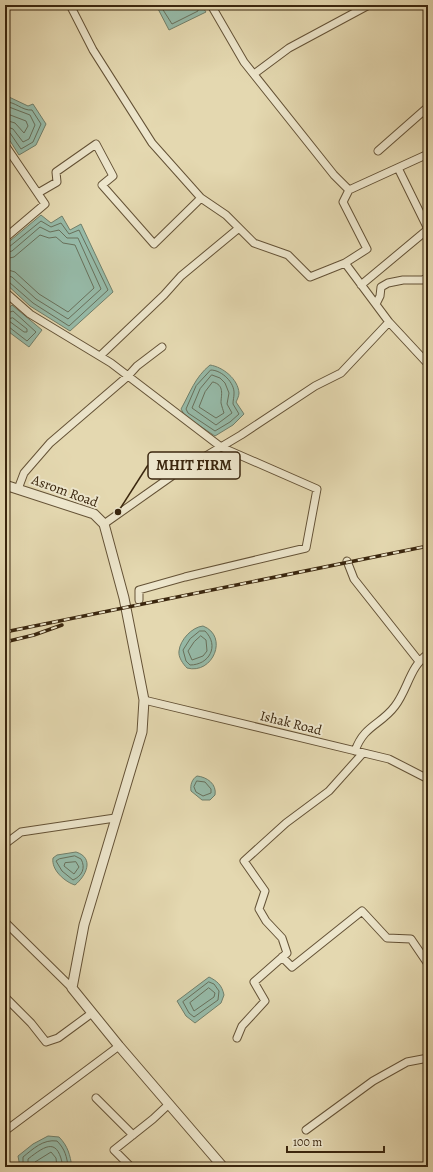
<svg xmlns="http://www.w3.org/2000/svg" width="433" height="1172" viewBox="0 0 433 1172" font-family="Alegreya,serif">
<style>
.water{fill:#96baa8;stroke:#717f6a}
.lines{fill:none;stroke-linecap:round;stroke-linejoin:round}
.shore{stroke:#68705b;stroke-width:1}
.minor-casing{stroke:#645236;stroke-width:9}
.tertiary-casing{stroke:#645236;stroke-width:11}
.minor{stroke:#ede6cc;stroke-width:7}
.tertiary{stroke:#ede6cc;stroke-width:9}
.rail-casing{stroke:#3a260e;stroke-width:3.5}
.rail{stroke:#ede6cc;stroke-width:2;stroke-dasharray:6;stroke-linecap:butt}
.labels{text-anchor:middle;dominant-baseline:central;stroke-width:4;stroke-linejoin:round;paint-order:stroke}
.street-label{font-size:14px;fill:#3a260e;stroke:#ede6cc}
.leader{fill:none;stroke:#3a260e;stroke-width:1.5}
.callout-dot{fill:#3a260e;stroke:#ede6cc;stroke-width:1.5}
.callout{fill:#ede6cc;stroke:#3a260e;stroke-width:1.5}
.callout-label{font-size:15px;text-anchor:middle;font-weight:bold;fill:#3a260e}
</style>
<rect width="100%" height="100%" fill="#e4d8b0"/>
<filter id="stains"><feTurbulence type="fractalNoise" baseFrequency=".005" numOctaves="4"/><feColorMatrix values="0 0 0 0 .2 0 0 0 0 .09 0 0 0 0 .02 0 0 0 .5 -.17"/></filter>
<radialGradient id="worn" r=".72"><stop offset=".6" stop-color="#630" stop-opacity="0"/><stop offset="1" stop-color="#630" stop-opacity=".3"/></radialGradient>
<path class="water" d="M 156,5 L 201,5 L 206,12 L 169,30 Z
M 9,97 L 28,106 L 33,104 L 46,124 L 36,145 L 19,155 L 5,133 L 5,99 Z
M 41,215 L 51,223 L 62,216 L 70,230 L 81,224 L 113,292 L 70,331 L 30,306 L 5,283 L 5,245 Z
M 12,305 L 42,330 L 29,347 L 5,329 L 5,311 Z
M 210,365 C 223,367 238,379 239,393 C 239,396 237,400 236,402 L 244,414 L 233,425 L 215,436 L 185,416 L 181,409 C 190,393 195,377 210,365 Z
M 203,626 C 229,636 213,675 187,668 C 183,664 178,657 179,651 C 180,640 192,627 203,626 Z
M 197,776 C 207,777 217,784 215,795 L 210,800 L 202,800 L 191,791 C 190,785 192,779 197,776 Z
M 76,852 C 95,858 86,876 75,885 C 65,882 51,870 53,858 L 57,855 Z
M 209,977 C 217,981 222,985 224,995 L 221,1003 L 195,1023 L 186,1016 L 177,1001 Z
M 48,1136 L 59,1137 C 68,1146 70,1155 72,1167 L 20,1167 L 18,1156 L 33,1144 Z"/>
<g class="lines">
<path class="shore" d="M 160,5 L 172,24 L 198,11 L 198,5
M 5,102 C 15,101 22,111 32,110 L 41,124 L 33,142 L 21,149 L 10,133 L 5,131
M 5,107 L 9,107 L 30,115 L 35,125 L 29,139 L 23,142 L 13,129 L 5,126
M 5,113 L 26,121 L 28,126 L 24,133 L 15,123 L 5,120
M 5,248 L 9,247 L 41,221 L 51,227 L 61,223 L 69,234 L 79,230 L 108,290 L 69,326 L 33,303 L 9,282 L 5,280
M 5,253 L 12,251 L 40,227 L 50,232 L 59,230 L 67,238 L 78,238 L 101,289 L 68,319 L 36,299 L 12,277 L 5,275
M 5,259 L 14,257 L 40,235 L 49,238 L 56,237 L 63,243 L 75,245 L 94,288 L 68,312 L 39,294 L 15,272 L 5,269
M 5,314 L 13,311 L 36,332 L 27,341 L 9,327 L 5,326
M 13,318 L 27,329 L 27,332 L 24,332 L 9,321 L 9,319 Z
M 211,370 C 222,370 235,383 234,394 C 234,397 233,400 233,404 L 239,414 L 230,422 L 215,431 L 188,413 L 186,409 L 196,386 Z
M 212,375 L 220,378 L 225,383 L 229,393 L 227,404 L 232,413 L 216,425 L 192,408 L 200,389 Z
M 213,382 C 225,385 221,395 221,403 C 222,407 223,410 224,413 L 216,418 L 199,407 L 205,392 Z
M 200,631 L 205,631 C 220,646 209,665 190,665 L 186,661 L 183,650 L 190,639 Z
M 201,636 L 206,640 L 207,651 L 203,656 L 192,660 L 188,651 L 194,642 Z
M 197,781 L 205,782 L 211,789 L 211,793 L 203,796 L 196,792 L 194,787 Z
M 75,856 L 81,859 C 86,868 82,876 73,880 L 62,871 L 56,861 L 59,859 Z
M 76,862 L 79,867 L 74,874 L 64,866 L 65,863 Z
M 209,982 L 214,984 L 219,991 L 218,1000 L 194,1017 L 189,1013 L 183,1002 Z
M 209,988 L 215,993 L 214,997 L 194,1011 L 190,1003 Z
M 23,1167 L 23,1157 C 33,1149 43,1139 57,1141 C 65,1149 67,1157 68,1167
M 28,1167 L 28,1159 C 47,1144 58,1138 63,1167
M 34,1167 L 35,1162 L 51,1152 L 56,1158 L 57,1167"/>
<defs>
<path id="minor" d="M 70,5 L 93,50 L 152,143 L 201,198 L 226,215 L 254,243 L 288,255 L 310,277 L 345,263 L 389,322
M 211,5 L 244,62 L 334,175 L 349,190 L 428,154
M 254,74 L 289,48 L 369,5
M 5,145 L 45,204 L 5,238
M 378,151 L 428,107
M 398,168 L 428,229
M 38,193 L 57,182 L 56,172 L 96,144 L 113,176 L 102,185 L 154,244 L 201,198
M 345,263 L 367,249 L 343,202 L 349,190
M 361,285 L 427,230
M 5,292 L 30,314 L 111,363 L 221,447 L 317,489 L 306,548 L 185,577 L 139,590 L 139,600
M 376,304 L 380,296 L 381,287 L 388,283 L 403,280 L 422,280 L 428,278
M 100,356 L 164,295 L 181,276 L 239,228
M 18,489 L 24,473 L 50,443 L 128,376 L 137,366 L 162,347
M 104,524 L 172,476 L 241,435 L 315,386 L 341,373 L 389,322 L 428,364
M 347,561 L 354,579 L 418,660
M 144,700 L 389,759 L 428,779
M 355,751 C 364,725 381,725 395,706 C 408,689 410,666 428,654
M 5,844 L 21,832 L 115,818
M 5,922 L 72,988
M 282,957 L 292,967 L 362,911 L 387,938 L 411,939 L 428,964
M 5,997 L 31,1023 L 46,1042 L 58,1038 L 92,1013
M 237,1038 L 242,1026 L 265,1001 L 254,982 L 287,953 L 282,938 L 266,921 L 259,909 L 265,891 L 244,861 L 286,823 L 329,791 L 363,753
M 96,1098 L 133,1135
M 306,1130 L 373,1081 L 407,1062 L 428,1058
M 5,1131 L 119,1046
M 131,1167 L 114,1150 L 153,1119 L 169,1104"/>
<path id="tertiary" d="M 5,485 L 94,514 L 104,524 L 124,598 L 144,700 L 142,732 L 84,925 L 72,988 L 119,1046 L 223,1167"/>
</defs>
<use href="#minor" class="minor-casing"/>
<use href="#tertiary" class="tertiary-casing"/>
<use href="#minor" class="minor"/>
<use href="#tertiary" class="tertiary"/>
<defs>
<path id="rail" d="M 5,632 L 428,546
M 5,642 L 34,635 L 62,625"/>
</defs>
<use href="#rail" class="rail-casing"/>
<use href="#rail" class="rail"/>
</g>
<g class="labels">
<g class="street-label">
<text transform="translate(65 491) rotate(20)">Asrom Road</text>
<text transform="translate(291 723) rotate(14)">Ishak Road</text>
</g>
</g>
<path class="leader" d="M118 512L148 465"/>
<circle class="callout-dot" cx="118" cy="512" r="4"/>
<rect class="callout" x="148" y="452" width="92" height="27" rx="4"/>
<g class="callout-label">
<text x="194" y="470">MHIT FIRM</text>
</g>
<rect width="433" height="1172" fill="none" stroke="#e4d8b0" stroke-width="20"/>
<rect x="6" y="6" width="421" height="1160" fill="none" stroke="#3a260e" stroke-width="2"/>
<rect x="10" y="10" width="413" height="1152" fill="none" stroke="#3a260e"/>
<path d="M287 1146v6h97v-6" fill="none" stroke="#3a260e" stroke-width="2"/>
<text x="293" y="1146" font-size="12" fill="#3a260e" stroke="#ede6cc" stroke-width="3" paint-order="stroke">100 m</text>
<rect width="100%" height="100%" filter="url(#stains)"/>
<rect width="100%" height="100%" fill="url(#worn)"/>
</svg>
